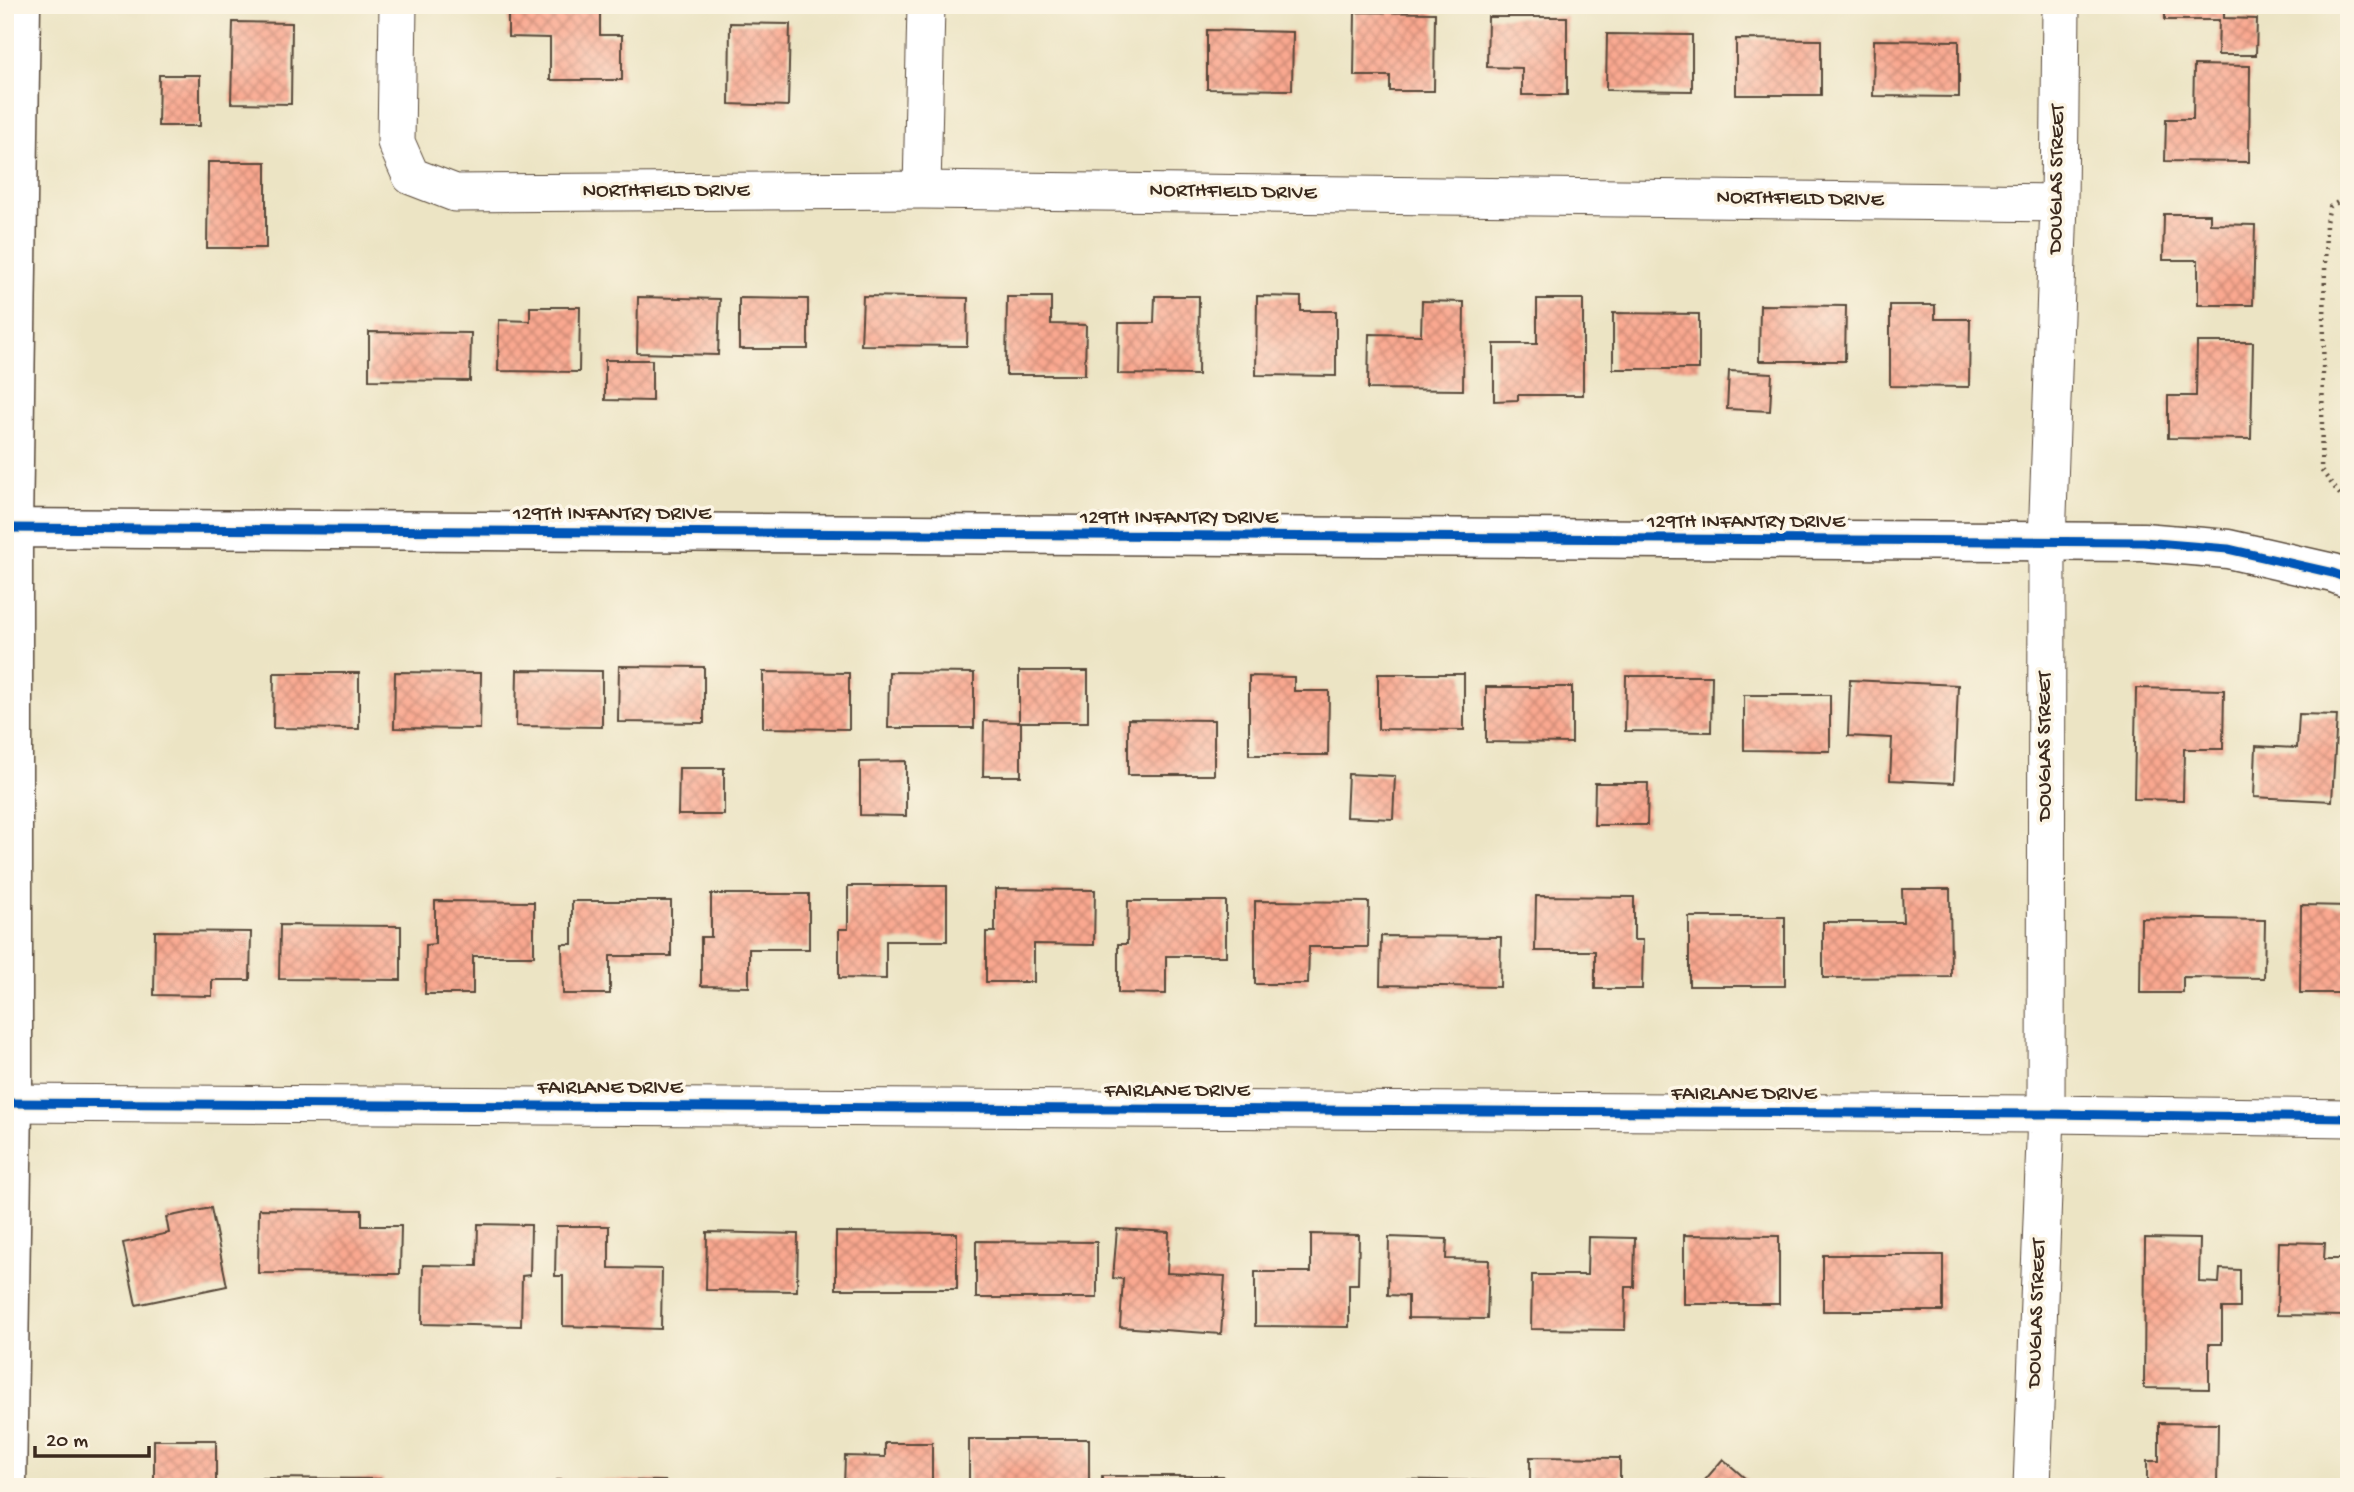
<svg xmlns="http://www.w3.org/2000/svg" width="2354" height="1492" viewBox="0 0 2354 1492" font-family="'Gochi Hand',sans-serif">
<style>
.building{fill:url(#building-cross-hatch)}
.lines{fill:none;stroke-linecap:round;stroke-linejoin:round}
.minor-casing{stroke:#564637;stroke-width:39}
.tertiary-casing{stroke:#564637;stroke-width:41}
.path{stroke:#564637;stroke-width:4.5;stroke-dasharray:2 5;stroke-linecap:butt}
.minor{stroke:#fff;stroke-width:37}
.tertiary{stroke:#fff;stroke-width:38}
.cycleway-casing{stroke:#fcf5e5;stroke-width:13}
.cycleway{stroke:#0057b8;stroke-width:9}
.labels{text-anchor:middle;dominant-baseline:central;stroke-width:7;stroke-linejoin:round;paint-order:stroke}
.street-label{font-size:21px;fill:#3b2a1e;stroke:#fcf5e5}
</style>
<defs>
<pattern id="building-cross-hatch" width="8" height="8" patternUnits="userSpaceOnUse" patternTransform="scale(1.75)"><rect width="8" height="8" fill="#faa890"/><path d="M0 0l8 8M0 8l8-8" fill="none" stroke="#cc8975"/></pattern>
</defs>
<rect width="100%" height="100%" fill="#fcf5e5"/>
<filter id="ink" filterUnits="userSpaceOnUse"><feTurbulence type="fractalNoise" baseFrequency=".0143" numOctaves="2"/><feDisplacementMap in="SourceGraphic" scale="14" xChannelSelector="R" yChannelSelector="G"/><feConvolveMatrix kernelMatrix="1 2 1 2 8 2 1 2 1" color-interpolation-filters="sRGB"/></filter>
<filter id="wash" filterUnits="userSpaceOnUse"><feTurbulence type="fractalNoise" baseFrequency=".00686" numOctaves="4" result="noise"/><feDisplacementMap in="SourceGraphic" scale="28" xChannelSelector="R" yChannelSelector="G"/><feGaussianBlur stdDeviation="1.57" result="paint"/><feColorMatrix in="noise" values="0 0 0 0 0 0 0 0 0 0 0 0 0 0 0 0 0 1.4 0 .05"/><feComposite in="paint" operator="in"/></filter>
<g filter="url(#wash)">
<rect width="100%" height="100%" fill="#ece4c4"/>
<g id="blocks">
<path class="building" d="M 508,5 L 600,5 L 600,35 L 622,35 L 622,80 L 550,80 L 550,38 L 508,37 Z
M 2165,5 L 2224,5 L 2224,18 L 2257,19 L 2256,55 L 2218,55 L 2219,20 L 2165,20 Z
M 1355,12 L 1435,13 L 1434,91 L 1390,91 L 1390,76 L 1354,76 Z
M 1488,17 L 1567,17 L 1567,95 L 1522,95 L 1522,68 L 1487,67 Z
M 233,22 L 292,23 L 291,104 L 231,103 Z
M 730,23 L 790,24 L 788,106 L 729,104 Z
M 1207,30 L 1293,32 L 1292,90 L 1207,89 Z
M 1607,34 L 1692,35 L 1692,91 L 1606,90 Z
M 1736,39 L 1821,40 L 1821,95 L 1736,95 Z
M 1874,40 L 1959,41 L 1959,97 L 1873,96 Z
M 2194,65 L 2250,66 L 2249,162 L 2165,161 L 2166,119 L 2193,119 Z
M 159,75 L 200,75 L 200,126 L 158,126 Z
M 208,162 L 266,162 L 266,248 L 207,248 Z
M 2164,214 L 2210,214 L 2210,224 L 2255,225 L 2253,305 L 2198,305 L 2198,260 L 2163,260 Z
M 863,296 L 968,298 L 967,346 L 861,345 Z
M 1155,296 L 1199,296 L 1198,375 L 1118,374 L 1119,323 L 1154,323 Z
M 1257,296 L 1301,297 L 1301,311 L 1336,311 L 1336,376 L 1256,375 Z
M 638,297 L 720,299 L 718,355 L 637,353 Z
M 1007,297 L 1051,297 L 1051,324 L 1086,325 L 1085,375 L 1006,375 Z
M 739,298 L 808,299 L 808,349 L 739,349 Z
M 1537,299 L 1583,299 L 1583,395 L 1518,395 L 1518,400 L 1494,401 L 1494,344 L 1537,344 Z
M 1422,301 L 1464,302 L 1463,390 L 1368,389 L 1369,334 L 1421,335 Z
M 1760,305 L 1846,306 L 1845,361 L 1759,361 Z
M 1890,305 L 1935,305 L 1935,319 L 1970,319 L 1969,387 L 1890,386 Z
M 530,307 L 580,307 L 579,372 L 498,371 L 499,320 L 530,321 Z
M 1613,313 L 1699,314 L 1699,369 L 1613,369 Z
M 369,332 L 471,333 L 470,381 L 369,380 Z
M 2197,342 L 2253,342 L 2251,439 L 2168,438 L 2168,396 L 2196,396 Z
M 605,360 L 652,360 L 652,401 L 605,400 Z
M 1729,371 L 1772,373 L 1770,411 L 1727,409 Z
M 619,666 L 704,667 L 704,723 L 618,722 Z
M 517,670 L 602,671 L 602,727 L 516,726 Z
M 1019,671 L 1088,671 L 1088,722 L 1021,722 L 1021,776 L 983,776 L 984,721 L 1019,722 Z
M 395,672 L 481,673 L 480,729 L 394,728 Z
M 763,672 L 849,673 L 849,729 L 763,728 Z
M 889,672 L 974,673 L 974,728 L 888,728 Z
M 274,673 L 359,673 L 359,729 L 273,728 Z
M 1378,674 L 1464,674 L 1464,730 L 1378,729 Z
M 1249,676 L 1294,677 L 1294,691 L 1329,691 L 1328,755 L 1249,755 Z
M 1626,676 L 1712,676 L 1711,732 L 1625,731 Z
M 1850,680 L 1958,685 L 1954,783 L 1890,780 L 1892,738 L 1848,736 Z
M 1486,687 L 1572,687 L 1572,743 L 1486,742 Z
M 2136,688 L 2224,690 L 2223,749 L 2184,749 L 2183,800 L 2134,799 Z
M 1744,695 L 1830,695 L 1830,751 L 1744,750 Z
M 2299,714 L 2337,715 L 2332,801 L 2254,797 L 2256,746 L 2297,748 Z
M 1128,719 L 1214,720 L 1214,775 L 1128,775 Z
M 906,761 L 906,816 L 860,815 L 860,762 Z
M 679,768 L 724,768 L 724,815 L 678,815 Z
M 1348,774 L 1395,776 L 1393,819 L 1346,817 Z
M 1595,783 L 1648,783 L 1647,825 L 1594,825 Z
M 848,886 L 947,886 L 947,941 L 886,941 L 886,979 L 839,978 L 839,929 L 848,929 Z
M 995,889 L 1095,890 L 1094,945 L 1034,944 L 1034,982 L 986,982 L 986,932 L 995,932 Z
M 1902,889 L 1950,889 L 1951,977 L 1823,978 L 1823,922 L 1903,922 Z
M 711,894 L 809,894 L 809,949 L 749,949 L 749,987 L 701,986 L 701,937 L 711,937 Z
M 1536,896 L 1634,897 L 1634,940 L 1643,940 L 1642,989 L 1595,989 L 1595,951 L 1535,951 Z
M 435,901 L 534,902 L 534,956 L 473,956 L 473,994 L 425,994 L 426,945 L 435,944 Z
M 572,901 L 671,901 L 671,956 L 610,956 L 610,994 L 563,994 L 562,944 L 572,944 Z
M 1128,901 L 1226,901 L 1226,956 L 1166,956 L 1166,994 L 1118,993 L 1118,944 L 1127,944 Z
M 1255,901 L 1369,902 L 1368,947 L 1309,947 L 1308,984 L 1255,984 Z
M 2301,905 L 2349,906 L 2349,993 L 2300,993 Z
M 1689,917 L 1785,917 L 1785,986 L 1689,986 Z
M 2141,918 L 2265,920 L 2264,978 L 2183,977 L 2183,993 L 2140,993 Z
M 280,925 L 401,926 L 401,980 L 279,979 Z
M 155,931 L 251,932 L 250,980 L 212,980 L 212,996 L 154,995 Z
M 1381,936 L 1501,937 L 1500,987 L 1380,985 Z
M 211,1208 L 227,1286 L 136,1305 L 123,1243 L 169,1233 L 166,1217 Z
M 259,1209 L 362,1210 L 362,1226 L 401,1226 L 400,1274 L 258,1273 Z
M 478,1224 L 531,1225 L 530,1275 L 522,1276 L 521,1326 L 422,1324 L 423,1265 L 477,1266 Z
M 556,1226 L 609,1226 L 609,1268 L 662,1269 L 661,1329 L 563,1326 L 563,1276 L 555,1276 Z
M 1117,1229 L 1169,1232 L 1167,1273 L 1225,1276 L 1221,1334 L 1120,1327 L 1123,1279 L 1113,1278 Z
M 707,1232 L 798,1234 L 797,1291 L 706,1290 Z
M 836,1232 L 957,1233 L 957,1289 L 836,1289 Z
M 1311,1234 L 1359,1235 L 1358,1284 L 1349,1284 L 1349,1327 L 1255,1326 L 1255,1272 L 1311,1272 Z
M 1684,1235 L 1779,1236 L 1779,1304 L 1684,1304 Z
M 1389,1237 L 1447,1239 L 1446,1259 L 1489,1260 L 1487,1319 L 1408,1318 L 1408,1296 L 1388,1295 Z
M 1588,1237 L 1635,1238 L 1634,1287 L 1626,1287 L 1625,1330 L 1531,1329 L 1532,1275 L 1587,1275 Z
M 2145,1238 L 2200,1239 L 2199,1282 L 2219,1283 L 2220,1269 L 2240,1270 L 2240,1308 L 2222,1308 L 2222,1344 L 2209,1344 L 2209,1389 L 2144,1388 Z
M 976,1241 L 1097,1242 L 1097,1298 L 976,1298 Z
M 2279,1242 L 2325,1243 L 2324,1259 L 2349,1259 L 2349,1316 L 2277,1315 Z
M 1823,1255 L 1943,1255 L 1943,1311 L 1823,1311 Z
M 2159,1423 L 2218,1424 L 2217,1487 L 2147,1487 L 2147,1461 L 2159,1461 Z
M 969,1439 L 1089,1439 L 1089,1487 L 969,1487 Z
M 154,1440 L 216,1440 L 216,1487 L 154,1487 Z
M 885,1443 L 932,1443 L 932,1487 L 844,1487 L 845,1456 L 885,1457 Z
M 1530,1457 L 1620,1458 L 1620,1487 L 1530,1487 Z
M 1723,1459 L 1755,1487 L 1699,1487 Z
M 1102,1476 L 1223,1476 L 1223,1487 L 1102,1487 Z
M 262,1478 L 383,1479 L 383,1487 L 262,1487 Z
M 1382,1479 L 1492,1481 L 1492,1487 L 1382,1487 Z
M 556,1480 L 666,1481 L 666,1487 L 556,1487 Z
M 1839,1481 L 1931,1483 L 1931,1487 L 1839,1487 Z
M 700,1483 L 803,1484 L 803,1487 L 700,1487 Z
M 1254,1483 L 1374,1483 L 1374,1487 L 1254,1487 Z"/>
</g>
</g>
<g filter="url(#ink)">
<use href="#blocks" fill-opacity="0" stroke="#564637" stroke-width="2"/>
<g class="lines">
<defs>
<path id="minor" d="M 398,5 L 396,142 L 411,176 L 455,193 L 922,190 L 2059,203
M 922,190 L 926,5
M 5,1103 L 2046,1114 L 2349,1118
M 2032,1487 L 2046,1114 L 2047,542 L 2059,203 L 2061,5"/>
<path id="tertiary" d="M 5,528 L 2143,542 L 2228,549 L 2333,573 L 2349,579
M 7,1487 L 13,1103 L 13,528 L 21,5"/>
</defs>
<use href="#minor" class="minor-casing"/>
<use href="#tertiary" class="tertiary-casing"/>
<path class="path" d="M 2349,195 L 2330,207 L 2326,222 L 2321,470 L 2349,506"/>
<use href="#minor" class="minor"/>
<use href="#tertiary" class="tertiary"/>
<defs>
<path id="cycleway" d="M 5,528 L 2143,542 L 2228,549 L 2333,573 L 2349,579
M 5,1103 L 2046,1114 L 2349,1118"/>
</defs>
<use href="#cycleway" class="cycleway-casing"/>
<use href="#cycleway" class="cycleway"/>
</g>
</g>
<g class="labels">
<g class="street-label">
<text transform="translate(2058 179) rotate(-89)">DOUGLAS STREET</text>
<text x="666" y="192">NORTHFIELD DRIVE</text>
<text transform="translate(1233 193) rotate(1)">NORTHFIELD DRIVE</text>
<text transform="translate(1800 200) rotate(1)">NORTHFIELD DRIVE</text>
<text x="612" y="515">129TH INFANTRY DRIVE</text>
<text x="1179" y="519">129TH INFANTRY DRIVE</text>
<text x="1746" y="523">129TH INFANTRY DRIVE</text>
<text transform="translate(2046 746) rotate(-90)">DOUGLAS STREET</text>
<text x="610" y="1089">FAIRLANE DRIVE</text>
<text x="1177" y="1092">FAIRLANE DRIVE</text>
<text x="1744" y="1095">FAIRLANE DRIVE</text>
<text transform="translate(2038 1313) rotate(-88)">DOUGLAS STREET</text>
</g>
</g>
<rect width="2354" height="1492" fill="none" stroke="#fcf5e5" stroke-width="28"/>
<path d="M35 1446v10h114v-10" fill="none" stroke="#3b2a1e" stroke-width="3.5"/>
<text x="46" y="1446" font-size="21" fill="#3b2a1e" stroke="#fcf5e5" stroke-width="5" paint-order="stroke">20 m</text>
</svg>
